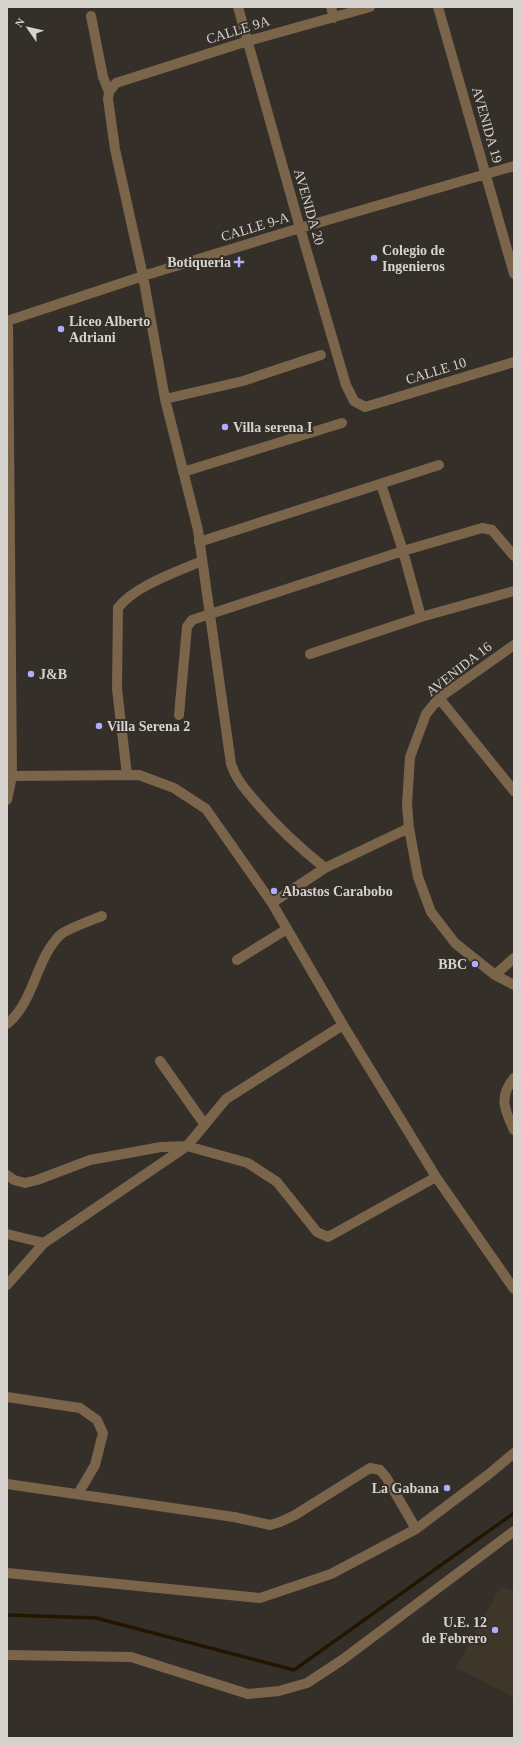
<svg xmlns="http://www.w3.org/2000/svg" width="521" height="1745" viewBox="0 0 521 1745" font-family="'Times New Roman',serif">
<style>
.built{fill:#3f362a}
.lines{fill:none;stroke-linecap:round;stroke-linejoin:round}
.stream{stroke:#241501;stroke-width:3.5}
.minor{stroke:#7a654b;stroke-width:10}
.poi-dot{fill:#afaefa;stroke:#342f29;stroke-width:1.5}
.labels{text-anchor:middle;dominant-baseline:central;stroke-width:4;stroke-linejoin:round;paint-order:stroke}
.street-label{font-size:14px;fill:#d6d2ce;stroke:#342f29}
.poi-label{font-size:14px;font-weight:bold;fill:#d6d2ce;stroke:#342f29;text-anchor:start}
</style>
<rect width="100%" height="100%" fill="#342f29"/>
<path class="built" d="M 501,1586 L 514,1592 L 514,1698 L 456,1667 Z"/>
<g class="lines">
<path class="stream" d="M 7,1615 L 96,1618 L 294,1670 L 514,1513"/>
<path class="minor" d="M 238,7 L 300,228 L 346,385 L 354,401 L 365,407 L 514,362
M 331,7 L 334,18
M 370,7 L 248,41 L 116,83 L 109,92 L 108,99 L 115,149 L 143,276 L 165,399 L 198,530 L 231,764 C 236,780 246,790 256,802 C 277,827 300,848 325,868 L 409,828
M 438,7 L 514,274
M 91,16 L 103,77 L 109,92
M 7,321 L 143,276 L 300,228 L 514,166
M 165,399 L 243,381 L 321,355
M 183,472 L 342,423
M 381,484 L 403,551 L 421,617
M 199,542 L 439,465
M 514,645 L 439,698 L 426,714 L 410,757 L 407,805 L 409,828 L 418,877 L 431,912 L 455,943 L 495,975 L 514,985
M 310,654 L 421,617 L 514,591
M 439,698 L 514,791
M 179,715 L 187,627 L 192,620 L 403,551 L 482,528 L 492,530 L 514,556
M 127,775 L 117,689 L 118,608 C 133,587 178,571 202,561
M 12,776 L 139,775 L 174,788 L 206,809 L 272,903 L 343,1025 L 436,1177 L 514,1289
M 7,800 L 12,776 L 8,321
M 272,903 L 325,868
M 237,960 L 287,929
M 495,975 L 514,958
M 7,1024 C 35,1001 35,960 60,935 C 67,929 92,920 102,916
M 160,1061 L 205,1125
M 514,1078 C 498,1097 505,1111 514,1130
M 7,1175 L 14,1180 L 25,1183 L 37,1180 L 90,1160 L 161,1147 L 187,1146 L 248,1163 L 277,1182 L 317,1232 L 328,1237 L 436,1177
M 7,1234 L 44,1243
M 7,1285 L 44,1243 L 187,1146 L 226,1099 L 343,1025
M 7,1397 L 80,1408 L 97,1420 L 103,1433 L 95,1465 L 78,1494
M 7,1484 L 234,1517 L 270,1525 L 280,1522 L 295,1515 L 370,1468 L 380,1470 L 386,1477 L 416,1529
M 7,1573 L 260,1598 L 331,1574 L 416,1529 L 489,1474 L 514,1453
M 7,1655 L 131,1657 L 248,1694 L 279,1691 L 307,1683 L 342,1660 L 514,1531"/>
</g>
<g class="poi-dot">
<circle cx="374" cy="258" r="4"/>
<path d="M237 256h4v4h4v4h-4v4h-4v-4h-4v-4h4z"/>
<circle cx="61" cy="329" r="4"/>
<circle cx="225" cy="427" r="4"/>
<circle cx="31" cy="674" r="4"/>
<circle cx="99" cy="726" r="4"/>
<circle cx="274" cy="891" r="4"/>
<circle cx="475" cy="964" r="4"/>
<circle cx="447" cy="1488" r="4"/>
<circle cx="495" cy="1630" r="4"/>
</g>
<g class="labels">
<g class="street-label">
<text transform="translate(238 30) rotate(-17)">CALLE 9A</text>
<text transform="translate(487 125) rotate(74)">AVENIDA 19</text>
<text transform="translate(309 207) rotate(74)">AVENIDA 20</text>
<text transform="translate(255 227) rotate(-17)">CALLE 9-A</text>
<text transform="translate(436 371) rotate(-17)">CALLE 10</text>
<text transform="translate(459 669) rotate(-38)">AVENIDA 16</text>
</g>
<g class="poi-label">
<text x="382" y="250">Colegio de<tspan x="382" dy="16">Ingenieros</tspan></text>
<text x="231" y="262" text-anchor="end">Botiqueria</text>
<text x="69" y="321">Liceo Alberto<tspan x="69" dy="16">Adriani</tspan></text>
<text x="233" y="427">Villa serena I</text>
<text x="39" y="674">J&amp;B</text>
<text x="107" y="726">Villa Serena 2</text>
<text x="282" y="891">Abastos Carabobo</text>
<text x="467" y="964" text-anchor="end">BBC</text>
<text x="439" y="1488" text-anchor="end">La Gabana</text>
<text x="487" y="1622" text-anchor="end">U.E. 12<tspan x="487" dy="16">de Febrero</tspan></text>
</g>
</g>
<rect width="521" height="1745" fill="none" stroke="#d6d2ce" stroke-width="16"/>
<g transform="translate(28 28) rotate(304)" stroke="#342f29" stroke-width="3" paint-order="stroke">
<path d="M0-3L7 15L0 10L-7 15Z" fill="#d6d2ce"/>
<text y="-6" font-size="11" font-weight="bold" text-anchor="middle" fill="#d6d2ce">N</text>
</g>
</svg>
